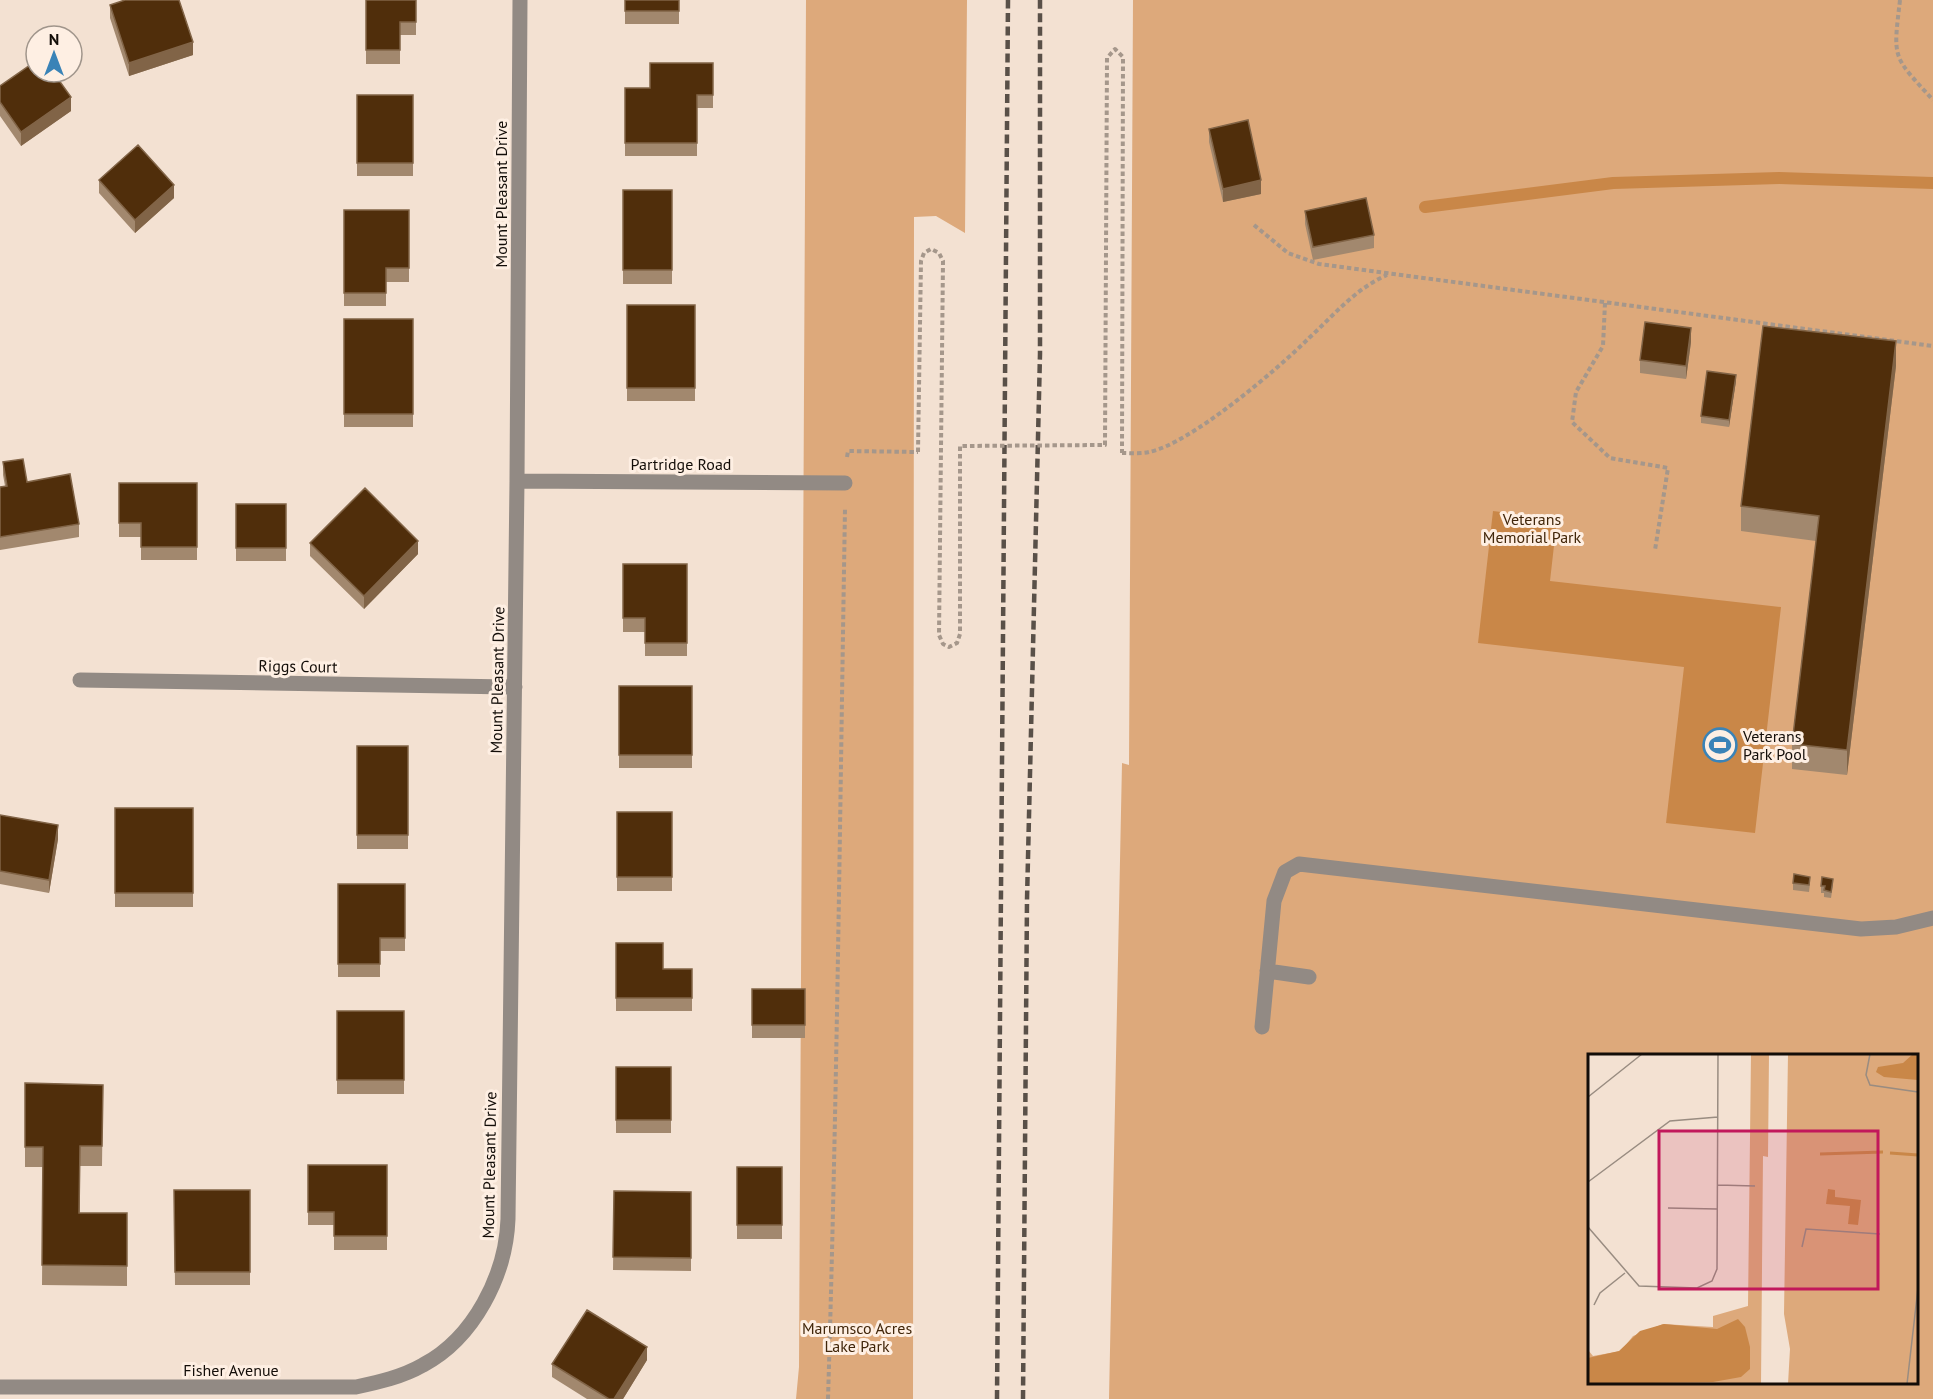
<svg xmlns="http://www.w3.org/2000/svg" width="1933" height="1399" viewBox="0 0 1933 1399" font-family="'PT Sans',sans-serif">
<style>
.green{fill:#dda97b;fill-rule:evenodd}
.water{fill:#c98748}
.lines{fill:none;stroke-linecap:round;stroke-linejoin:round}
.stream{stroke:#c98748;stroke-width:12}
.path{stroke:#a5978b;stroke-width:4;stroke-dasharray:4.5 3;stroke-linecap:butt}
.service{stroke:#928a84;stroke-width:15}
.minor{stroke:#928a84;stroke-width:15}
.rail{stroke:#595048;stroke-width:4.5;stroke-dasharray:9 4.5;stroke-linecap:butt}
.path-bridge{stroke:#a5978b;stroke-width:4;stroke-dasharray:4.5 3;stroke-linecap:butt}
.wall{fill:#a2886e}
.shaded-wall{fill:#816447}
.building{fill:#502e0b;stroke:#816447;stroke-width:1.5}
.labels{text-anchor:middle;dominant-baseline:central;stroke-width:6;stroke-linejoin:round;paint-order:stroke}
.street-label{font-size:16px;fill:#130d08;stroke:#feefe3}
.park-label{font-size:16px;fill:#41260a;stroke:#feefe3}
.poi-label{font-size:16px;fill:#130d08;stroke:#feefe3;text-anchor:start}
.inset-river{fill:none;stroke:#c98748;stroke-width:3}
.inset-road{fill:none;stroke:#998c81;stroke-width:1.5}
.view{fill:#c2185b;fill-opacity:0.15;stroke:#c2185b;stroke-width:3}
.inset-edge{fill:none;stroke:#130d08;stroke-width:3}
</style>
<rect width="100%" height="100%" fill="#f3e1d2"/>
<path class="green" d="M 806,0 L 967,0 L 965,233 L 936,216 L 914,217 L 913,1399 L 796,1399 L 799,1367 Z
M 1133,0 L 1933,0 L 1933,1399 L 1109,1399 L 1122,763 L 1129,765 ZM 1590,1056 L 1916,1056 L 1916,1382 L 1590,1382 Z"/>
<path class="water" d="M 1493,511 L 1557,519 L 1550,581 L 1781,607 L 1755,833 L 1666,823 L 1684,667 L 1478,643 Z"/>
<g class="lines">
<path class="stream" d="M 1425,207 L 1613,183 L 1779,178 L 1933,183"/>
<path class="path" d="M 1900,0 C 1893,60 1892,55 1933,100
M 1254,225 L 1288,253 L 1319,264 L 1933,346
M 1605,303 L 1603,346 L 1576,392 L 1572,422 L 1610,458 L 1668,468 L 1655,550
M 1122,453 C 1130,453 1141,454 1149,452 C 1190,444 1278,369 1309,338 C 1334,315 1355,289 1387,275
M 847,457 L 848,451 L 918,452
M 828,1399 C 837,1102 840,806 845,509"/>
<path class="service" d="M 1267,971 L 1309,977
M 1262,1027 L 1274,901 L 1285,872 L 1299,864 L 1861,929 L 1896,927 L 1933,918"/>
<path class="minor" d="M 517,481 L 845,483
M 80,680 L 515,687
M 0,1387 L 356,1387 C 379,1382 402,1377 423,1365 C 474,1338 506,1275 508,1219 L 517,481 L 520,0"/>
<path class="rail" d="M 997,1399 L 1008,0
M 1023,1399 L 1027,900 L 1040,354 L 1040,0"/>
<path class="path-bridge" d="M 918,452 L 921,261 L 924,253 L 931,249 L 939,253 L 943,261 L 939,635 L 943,644 L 949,647 L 957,643 L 960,634 L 960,446 L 1105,445 L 1107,58 L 1115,49 L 1123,57 L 1122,453"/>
</g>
<path class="wall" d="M 366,0 L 416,0 L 416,35 L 400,35 L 400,64 L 366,64 Z
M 625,0 L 679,0 L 679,24 L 625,24 Z
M 110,5 L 193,55 L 129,76 L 110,18 Z
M 713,63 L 713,108 L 697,108 L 697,156 L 625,156 L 625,88 L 650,88 Z
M 0,86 L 71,111 L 21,146 L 0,116 Z
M 357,95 L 413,95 L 413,176 L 357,176 Z
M 1209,129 L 1261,194 L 1223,202 L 1209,142 Z
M 99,180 L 174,198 L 135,233 L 99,193 Z
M 623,190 L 672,190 L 672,284 L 623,284 Z
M 344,210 L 409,210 L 409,282 L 386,282 L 386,306 L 344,306 Z
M 1305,211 L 1374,235 L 1374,248 L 1313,260 L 1305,224 Z
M 627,305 L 695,305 L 695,401 L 627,401 Z
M 344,319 L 413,319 L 413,427 L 344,427 Z
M 1691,342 L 1686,379 L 1640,373 L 1640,360 Z
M 1896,366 L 1847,775 L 1792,769 L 1792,744 L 1816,541 L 1741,531 L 1741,506 Z
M 1736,381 L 1729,427 L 1701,423 L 1701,416 Z
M 3,462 L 79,524 L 79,537 L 0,550 L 0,487 L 5,486 L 3,475 Z
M 119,483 L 197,483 L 197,560 L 141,560 L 141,537 L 119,537 Z
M 236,504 L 286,504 L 286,561 L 236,561 Z
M 310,543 L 418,554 L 364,609 L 310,556 Z
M 623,564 L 687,564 L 687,656 L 645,656 L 645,632 L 623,632 Z
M 619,686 L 692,686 L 692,768 L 619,768 Z
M 357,746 L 408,746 L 408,849 L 357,849 Z
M 115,808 L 193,808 L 193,907 L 115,907 Z
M 617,812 L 672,812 L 672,891 L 617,891 Z
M 0,815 L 58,839 L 49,893 L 0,884 Z
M 1793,883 L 1810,884 L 1809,892 L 1793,890 Z
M 338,884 L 405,884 L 405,951 L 380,951 L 380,977 L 338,977 Z
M 1833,885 L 1831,898 L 1824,897 L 1824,893 L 1821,893 L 1821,886 Z
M 616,943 L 663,969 L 692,969 L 692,1011 L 616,1011 Z
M 752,989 L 805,989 L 805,1038 L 752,1038 Z
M 337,1011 L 404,1011 L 404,1094 L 337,1094 Z
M 616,1067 L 671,1067 L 671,1133 L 616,1133 Z
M 25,1083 L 103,1085 L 102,1166 L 80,1166 L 80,1213 L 127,1213 L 127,1286 L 42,1285 L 43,1167 L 25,1167 Z
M 308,1165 L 387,1165 L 387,1250 L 334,1250 L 334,1225 L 308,1225 Z
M 737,1167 L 782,1167 L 782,1239 L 737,1239 Z
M 250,1190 L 250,1285 L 175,1285 L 174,1191 Z
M 614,1191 L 691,1192 L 691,1271 L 613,1270 Z
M 647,1360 L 623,1399 L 587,1399 L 552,1377 L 552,1364 Z"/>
<path class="shaded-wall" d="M 193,42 L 193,55 L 129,76 L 129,63 Z
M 71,97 L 71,111 L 21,146 L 21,132 Z
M 1261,180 L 1261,194 L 1223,202 L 1223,189 Z
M 174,185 L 174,198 L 135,233 L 135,220 Z
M 1691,328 L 1691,342 L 1686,379 L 1686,366 Z
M 1896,341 L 1896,366 L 1847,775 L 1847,750 Z
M 1736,375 L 1736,381 L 1729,427 L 1729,420 Z
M 418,541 L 418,554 L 364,609 L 364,596 Z
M 58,825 L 58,839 L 49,893 L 49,880 Z
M 647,1347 L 647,1360 L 623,1399 L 614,1399 Z"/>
<path class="building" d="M 125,0 L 179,0 L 193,42 L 129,63 L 110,5 Z
M 366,0 L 416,0 L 416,22 L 400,22 L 400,50 L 366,50 Z
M 625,0 L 679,0 L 679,11 L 625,11 Z
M 36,61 L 36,72 L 53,72 L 71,97 L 21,132 L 0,102 L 0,86 Z
M 650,63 L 713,63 L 713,95 L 697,95 L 697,143 L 625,143 L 625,88 L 650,88 Z
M 357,95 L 413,95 L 413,163 L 357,163 Z
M 1248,120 L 1261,180 L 1223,189 L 1209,129 Z
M 138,145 L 174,185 L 135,220 L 99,180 Z
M 623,190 L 672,190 L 672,270 L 623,270 Z
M 1366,198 L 1374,235 L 1313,247 L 1305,211 Z
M 344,210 L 409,210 L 409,268 L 386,268 L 386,293 L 344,293 Z
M 627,305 L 695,305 L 695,388 L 627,388 Z
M 344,319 L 413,319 L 413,414 L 344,414 Z
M 1645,322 L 1691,328 L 1686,366 L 1640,360 Z
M 1763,326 L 1896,341 L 1847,750 L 1792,744 L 1819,516 L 1741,506 Z
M 1707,371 L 1736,375 L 1729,420 L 1701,416 Z
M 23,459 L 27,482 L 70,474 L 79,524 L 0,537 L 0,487 L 7,486 L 3,462 Z
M 119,483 L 197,483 L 197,547 L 141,547 L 141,523 L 119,523 Z
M 365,488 L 418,541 L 364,596 L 310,543 Z
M 236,504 L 286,504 L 286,548 L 236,548 Z
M 623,564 L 687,564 L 687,643 L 645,643 L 645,618 L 623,618 Z
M 619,686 L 692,686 L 692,755 L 619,755 Z
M 357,746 L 408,746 L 408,835 L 357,835 Z
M 115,808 L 193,808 L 193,893 L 115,893 Z
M 617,812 L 672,812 L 672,877 L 617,877 Z
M 0,815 L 58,825 L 49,880 L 0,871 Z
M 1794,874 L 1810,877 L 1809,885 L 1793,883 Z
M 1822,877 L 1833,879 L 1831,892 L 1824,890 L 1825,886 L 1821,886 Z
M 338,884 L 405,884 L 405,938 L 380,938 L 380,964 L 338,964 Z
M 616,943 L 663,943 L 663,969 L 692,969 L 692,998 L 616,998 Z
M 752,989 L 805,989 L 805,1025 L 752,1025 Z
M 337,1011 L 404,1011 L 404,1080 L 337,1080 Z
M 616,1067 L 671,1067 L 671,1120 L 616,1120 Z
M 25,1083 L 103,1085 L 102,1146 L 80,1146 L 79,1213 L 127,1213 L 127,1266 L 42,1265 L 43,1147 L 25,1147 Z
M 308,1165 L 387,1165 L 387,1236 L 334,1236 L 334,1212 L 308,1212 Z
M 737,1167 L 782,1167 L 782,1225 L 737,1225 Z
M 174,1190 L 250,1190 L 250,1272 L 175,1272 Z
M 614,1191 L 691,1192 L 691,1258 L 613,1257 Z
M 587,1310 L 647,1347 L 614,1399 L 609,1399 L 552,1364 Z"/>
<defs>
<symbol id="stadium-ring" viewBox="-11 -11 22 22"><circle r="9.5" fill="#feefe3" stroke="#3a83b7" stroke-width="1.5"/><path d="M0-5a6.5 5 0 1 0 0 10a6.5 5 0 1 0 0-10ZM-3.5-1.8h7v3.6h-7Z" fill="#3a83b7"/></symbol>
</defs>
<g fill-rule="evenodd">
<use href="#stadium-ring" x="1701" y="726" width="38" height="38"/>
</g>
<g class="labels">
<g class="street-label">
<text transform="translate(501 194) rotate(-90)">Mount Pleasant Drive</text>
<text x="681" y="464">Partridge Road</text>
<text transform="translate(298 666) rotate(1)">Riggs Court</text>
<text transform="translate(497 680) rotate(-89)">Mount Pleasant Drive</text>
<text transform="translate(489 1165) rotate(-89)">Mount Pleasant Drive</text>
<text x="231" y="1370">Fisher Avenue</text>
</g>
<g class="park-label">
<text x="1532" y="519">Veterans<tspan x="1532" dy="18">Memorial Park</tspan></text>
<text x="857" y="1328">Marumsco Acres<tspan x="857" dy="18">Lake Park</tspan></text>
</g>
<g class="poi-label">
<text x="1743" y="736">Veterans<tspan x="1743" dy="18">Park Pool</tspan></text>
</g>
</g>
<g transform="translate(1588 1054)">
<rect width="330" height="330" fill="#f3e1d2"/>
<path d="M 163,0 L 181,0 L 180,103 L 175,102 L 173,330 L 0,330 L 0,296 L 5,302 L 33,297 L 45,282 L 75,270 L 125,273 L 125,262 L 160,252 ZM 200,0 L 330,0 L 330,330 L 200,330 L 202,295 L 196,260 Z" fill="#dda97b"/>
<path d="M 325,0 L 330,0 L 330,26 L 296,23 L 288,18 L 290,13 L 315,9 ZM 240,135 L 247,136 L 247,143 L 273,146 L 270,171 L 260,170 L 262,152 L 238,150 ZM 150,265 L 157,273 L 162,293 L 162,315 L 153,323 L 125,328 L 0,330 L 0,304 L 31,297 L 52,277 L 76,270 L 129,275 Z" fill="#c98748"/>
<path class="inset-river" d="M 302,99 L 330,101M 232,100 L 295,98"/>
<path class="inset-road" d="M 282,0 L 278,21 L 282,31 L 330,38M 0,43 L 54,0M 0,128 L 82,67 L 130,63M 130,131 L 167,132M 80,154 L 129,155M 0,173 L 51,232 L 109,234 L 124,227 L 129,215 L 130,0M 214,193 L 218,175 L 292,180M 6,251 L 12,239 L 37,219M 319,330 L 330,234"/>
<path class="view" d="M 71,77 L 290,77 L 290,235 L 71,235 Z"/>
<rect width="330" height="330" class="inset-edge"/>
</g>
<g transform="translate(54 54)"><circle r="28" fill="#feefe3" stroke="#a0958b" stroke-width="1.5"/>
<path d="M0-4.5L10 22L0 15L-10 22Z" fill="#3a83b7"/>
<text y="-9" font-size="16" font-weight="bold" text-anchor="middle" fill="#130d08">N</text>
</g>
</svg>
